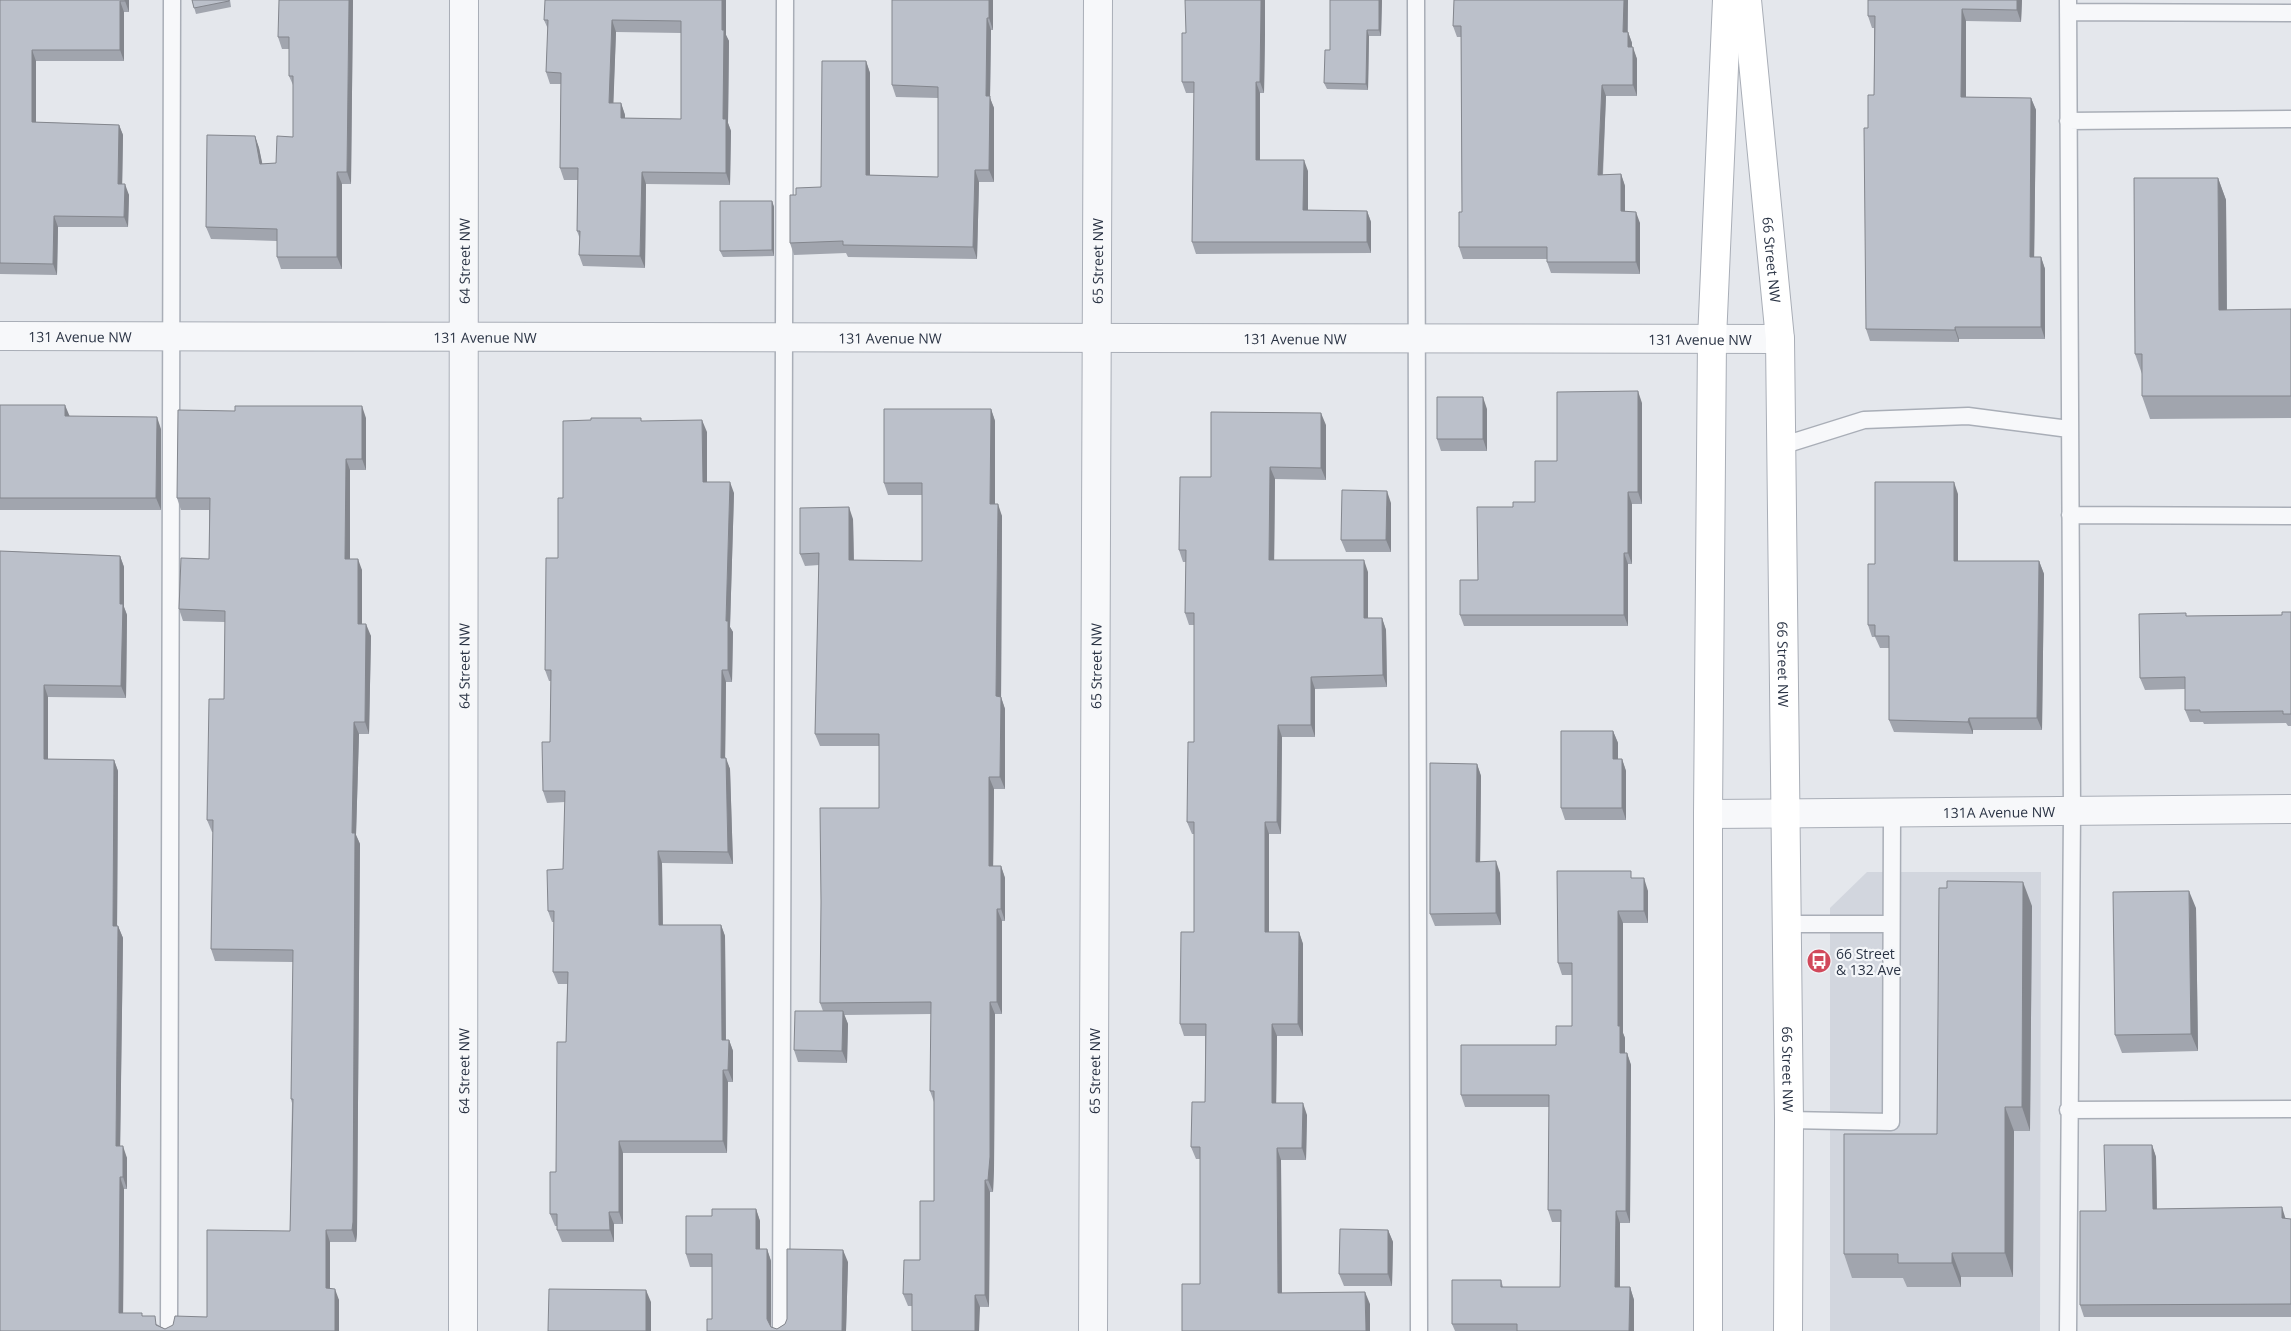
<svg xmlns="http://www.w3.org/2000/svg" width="2291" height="1331" viewBox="0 0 2291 1331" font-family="'Open Sans',sans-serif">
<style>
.built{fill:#d2d6de}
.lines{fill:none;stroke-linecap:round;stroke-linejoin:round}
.service-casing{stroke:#a9aeb7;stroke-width:19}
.minor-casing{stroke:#a9aeb7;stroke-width:30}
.secondary-casing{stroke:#a9aeb7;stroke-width:30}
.service{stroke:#f7f8fa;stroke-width:16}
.minor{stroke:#f7f8fa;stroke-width:28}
.secondary{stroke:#fff;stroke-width:28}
.wall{fill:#a1a5ae;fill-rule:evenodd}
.shaded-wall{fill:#83868d}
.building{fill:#bbc0ca;stroke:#83868d;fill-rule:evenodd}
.labels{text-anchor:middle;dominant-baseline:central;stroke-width:4.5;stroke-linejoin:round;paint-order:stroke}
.street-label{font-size:14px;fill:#2b3445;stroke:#f4f6f9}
.poi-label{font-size:14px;fill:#2b3445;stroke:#f4f6f9;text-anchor:start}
</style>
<rect width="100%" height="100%" fill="#e4e7ec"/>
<path class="built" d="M 1867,872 L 2041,872 L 2040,1331 L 1830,1331 L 1830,908 Z"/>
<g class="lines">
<defs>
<path id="service" d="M 1416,0 L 1419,1331
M 2068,0 L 2072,811 L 2068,1331
M 2068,12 L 2291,13
M 2068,121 L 2291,119
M 1781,446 L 1864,420 L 1968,416 L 2069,429
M 2070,515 L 2291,516
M 1786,924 L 1891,924
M 2068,1110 L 2291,1109
M 1789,1120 L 1891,1122 L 1892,812
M 169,1331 L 172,0
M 781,1331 L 785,0"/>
<g id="minor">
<path id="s1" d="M 0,336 L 1780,339"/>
<path id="s2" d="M 1708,814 L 2291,809"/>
<path id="s3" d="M 463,1331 L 464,0"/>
<path id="s4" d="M 1093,1331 L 1098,0"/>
</g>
<g id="secondary">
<path id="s5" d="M 1747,0 L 1780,339 L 1789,1120 L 1788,1331"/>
<path d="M 1708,1331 L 1708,814 L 1712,339 L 1727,0"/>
</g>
</defs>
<use href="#service" class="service-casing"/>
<use href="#minor" class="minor-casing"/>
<use href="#secondary" class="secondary-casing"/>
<use href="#service" class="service"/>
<use href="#minor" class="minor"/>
<use href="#secondary" class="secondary"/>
</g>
<path class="wall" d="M 0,0 L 129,0 L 129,12 L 124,12 L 124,61 L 36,61 L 36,122 L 119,125 L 123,135 L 122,184 L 129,195 L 128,227 L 58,227 L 57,275 L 0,274 Z
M 192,0 L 230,0 L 231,7 L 196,14 Z
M 353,0 L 351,184 L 342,184 L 342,269 L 281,269 L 277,257 L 277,241 L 211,239 L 206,227 L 255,136 L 259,148 L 262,164 L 276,163 L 293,137 L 293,85 L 289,76 L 289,49 L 282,49 L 278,37 Z
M 726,0 L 726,35 L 729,41 L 728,123 L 731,131 L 730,185 L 646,184 L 645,268 L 583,266 L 579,255 L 580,239 L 577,231 L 578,180 L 564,180 L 560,168 L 561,84 L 550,84 L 546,72 L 548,29 L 544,20 ZM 616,32 L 681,33 L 681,119 L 625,118 L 625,115 L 621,103 L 613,103 Z
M 993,0 L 993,30 L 991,30 L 990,98 L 994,108 L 994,182 L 979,182 L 977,259 L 848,257 L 846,253 L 794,255 L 790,243 L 796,195 L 821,187 L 866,61 L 870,73 L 870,175 L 938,177 L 938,98 L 896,97 L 892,85 Z
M 1382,0 L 1381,36 L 1369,36 L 1368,90 L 1327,89 L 1324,83 L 1330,50 Z
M 1454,0 L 1628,0 L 1628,32 L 1632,43 L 1632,47 L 1637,59 L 1637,96 L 1606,96 L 1603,175 L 1621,174 L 1625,186 L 1625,211 L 1640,223 L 1640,274 L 1551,273 L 1547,262 L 1547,259 L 1463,259 L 1459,247 L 1462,212 L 1461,37 L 1457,37 L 1453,26 Z
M 2022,0 L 2021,22 L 1966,21 L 1966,97 L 2031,98 L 2036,110 L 2034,257 L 2041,257 L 2045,269 L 2045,339 L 1959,339 L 1959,342 L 1870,341 L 1866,329 L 1868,128 L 1874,95 L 1874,28 L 1872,28 L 1868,16 Z
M 1186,33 L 1265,34 L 1264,93 L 1260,93 L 1260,160 L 1308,171 L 1308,210 L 1367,211 L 1371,222 L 1371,253 L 1196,254 L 1192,242 L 1194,93 L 1186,93 L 1182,82 Z
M 2218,178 L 2226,200 L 2227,310 L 2291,309 L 2291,418 L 2150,419 L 2142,396 L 2142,374 L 2135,354 Z
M 772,201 L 774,207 L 774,256 L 723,257 L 720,251 Z
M 1642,403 L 1642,504 L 1632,504 L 1632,564 L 1628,564 L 1628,626 L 1464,626 L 1460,615 L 1478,580 L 1513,507 L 1535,502 L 1557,461 Z
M 0,405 L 69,416 L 161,429 L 161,510 L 0,510 Z
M 991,409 L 995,421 L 995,504 L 1002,516 L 1001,697 L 1005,709 L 1005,789 L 994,789 L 993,866 L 1001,866 L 1005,878 L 1005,921 L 1002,921 L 1002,1014 L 995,1014 L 994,1169 L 993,1192 L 990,1192 L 989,1307 L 908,1306 L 903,1294 L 920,1260 L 934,1201 L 934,1102 L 930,1091 L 931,1014 L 844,1015 L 848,1024 L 847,1063 L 798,1062 L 794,1050 L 823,1011 L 820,1003 L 879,808 L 879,746 L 820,746 L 815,734 L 819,565 L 805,566 L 800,554 L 853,519 L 854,560 L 922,561 L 922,495 L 888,495 L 884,483 Z
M 1487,409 L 1487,451 L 1441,451 L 1437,439 Z
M 366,418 L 366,470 L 350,470 L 350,559 L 362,570 L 362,624 L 371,636 L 369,734 L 359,734 L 356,835 L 360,844 L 357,1234 L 356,1242 L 330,1242 L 330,1288 L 339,1300 L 339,1331 L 0,1331 L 0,551 L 120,556 L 124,567 L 124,607 L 127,615 L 126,698 L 48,697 L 48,759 L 114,760 L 118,771 L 117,926 L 118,926 L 123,938 L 120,1146 L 127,1158 L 127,1189 L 124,1189 L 123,1313 L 143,1316 L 165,1329 L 207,1317 L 290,1231 L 292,1103 L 291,1099 L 293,962 L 215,961 L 211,949 L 213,832 L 212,832 L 207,820 L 224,699 L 225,622 L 183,621 L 179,609 L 209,559 L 209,510 L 181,510 L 177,498 Z
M 642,421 L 707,432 L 707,482 L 734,493 L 730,627 L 733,632 L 732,682 L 726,682 L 725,758 L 730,769 L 733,864 L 662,863 L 663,925 L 721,925 L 725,936 L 726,1040 L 729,1040 L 733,1051 L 733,1082 L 728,1082 L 727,1153 L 623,1153 L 623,1224 L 614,1224 L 614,1242 L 562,1242 L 557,1230 L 557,1226 L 555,1226 L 550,1214 L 556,1172 L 566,1042 L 567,984 L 558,984 L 553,972 L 554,922 L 552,922 L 548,911 L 563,869 L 565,802 L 547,803 L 543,791 L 550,742 L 551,681 L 549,681 L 545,670 L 558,558 Z
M 1326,425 L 1326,480 L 1275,479 L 1274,560 L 1368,572 L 1368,618 L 1382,618 L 1386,630 L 1387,687 L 1315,689 L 1315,737 L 1282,737 L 1281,834 L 1269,834 L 1269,932 L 1299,932 L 1303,944 L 1303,1036 L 1277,1036 L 1276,1103 L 1307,1115 L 1306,1160 L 1281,1160 L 1282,1293 L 1370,1304 L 1200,1284 L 1200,1159 L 1196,1159 L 1191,1147 L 1205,1102 L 1205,1036 L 1184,1036 L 1180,1024 L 1194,932 L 1194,834 L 1192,834 L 1187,822 L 1194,742 L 1194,625 L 1189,625 L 1185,613 L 1186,562 L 1183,562 L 1179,550 L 1211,477 Z
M 1958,494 L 1958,561 L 2039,561 L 2044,574 L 2042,730 L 1973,730 L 1973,734 L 1894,732 L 1889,720 L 1889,648 L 1880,648 L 1875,637 L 1872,637 L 1868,625 L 1875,564 Z
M 1391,503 L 1391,552 L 1346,552 L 1341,540 Z
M 2291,612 L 2291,726 L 2288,726 L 2286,723 L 2204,724 L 2203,722 L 2190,722 L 2185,710 L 2185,689 L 2145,690 L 2140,678 L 2187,616 L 2282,615 Z
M 1613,731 L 1618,743 L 1618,759 L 1622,759 L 1626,771 L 1626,820 L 1565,820 L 1561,808 Z
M 1477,764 L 1481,776 L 1480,862 L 1500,873 L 1501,925 L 1435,926 L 1430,914 Z
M 1634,878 L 1648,891 L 1648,923 L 1623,923 L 1623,1033 L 1625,1038 L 1625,1053 L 1627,1053 L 1631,1065 L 1630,1223 L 1620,1223 L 1620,1287 L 1630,1287 L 1634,1300 L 1634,1331 L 1455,1331 L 1452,1324 L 1501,1280 L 1503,1287 L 1560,1287 L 1561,1222 L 1552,1222 L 1548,1210 L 1549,1107 L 1465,1107 L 1461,1095 L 1556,1045 L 1572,1026 L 1572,975 L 1562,975 L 1558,963 Z
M 2032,906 L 2030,1131 L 2014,1131 L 2013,1277 L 1961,1277 L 1961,1287 L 1907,1287 L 1903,1278 L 1852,1278 L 1844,1254 L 1937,1134 Z
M 2196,908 L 2198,1051 L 2122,1053 L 2115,1035 Z
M 2152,1145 L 2156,1157 L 2157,1209 L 2291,1219 L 2291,1317 L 2084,1317 L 2080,1305 L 2106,1211 Z
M 756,1209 L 760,1221 L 760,1249 L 767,1249 L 771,1261 L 771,1327 L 777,1329 L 785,1324 L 848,1262 L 846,1331 L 707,1331 L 712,1319 L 712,1267 L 690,1267 L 686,1254 L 712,1216 Z
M 1388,1230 L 1393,1242 L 1392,1286 L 1344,1286 L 1339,1274 Z"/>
<path class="shaded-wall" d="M 125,0 L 129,0 L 129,12 L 125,1 Z
M 349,0 L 353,0 L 351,184 L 347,172 Z
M 722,0 L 726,0 L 726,35 L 729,41 L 728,123 L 731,131 L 730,185 L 726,173 L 723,119 Z
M 989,0 L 993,0 L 993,30 L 989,18 Z
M 1261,0 L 1265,0 L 1265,34 L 1264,93 L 1260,82 Z
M 1379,0 L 1382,0 L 1381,36 L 1379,30 Z
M 1624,0 L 1628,0 L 1627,43 L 1623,32 Z
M 2017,0 L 2022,0 L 2021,22 L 2017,10 Z
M 120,1 L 124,12 L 124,61 L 120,50 Z
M 1962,9 L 1966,21 L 1966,109 L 1961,97 Z
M 987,18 L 991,30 L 990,98 L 994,108 L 994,182 L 989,170 L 986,96 Z
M 612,20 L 616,32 L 613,115 L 609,103 Z
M 1367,30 L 1369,36 L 1368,90 L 1366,84 Z
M 1628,32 L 1632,43 L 1632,59 L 1628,47 Z
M 1633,47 L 1637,59 L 1637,96 L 1633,85 Z
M 32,50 L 36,61 L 36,133 L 32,122 Z
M 866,61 L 870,73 L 870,187 L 866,175 Z
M 1256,82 L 1260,93 L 1260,171 L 1256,160 Z
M 1602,85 L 1606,96 L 1602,186 L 1598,175 Z
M 2031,98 L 2036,110 L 2034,269 L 2030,257 Z
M 621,103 L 625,115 L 625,129 L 621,118 Z
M 119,125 L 123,135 L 122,195 L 118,184 Z
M 255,136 L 259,148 L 265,176 L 260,164 Z
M 1304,160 L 1308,171 L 1308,221 L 1303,210 Z
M 975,170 L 979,182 L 977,259 L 973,247 Z
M 337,172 L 342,184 L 342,269 L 337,257 Z
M 642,172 L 646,184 L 645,268 L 640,256 Z
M 1621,174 L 1625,186 L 1625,223 L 1621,211 Z
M 2218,178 L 2226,200 L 2227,332 L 2219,310 Z
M 125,184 L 129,195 L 128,227 L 124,217 Z
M 772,201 L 774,207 L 774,256 L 772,250 Z
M 1367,211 L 1371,222 L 1371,253 L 1367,242 Z
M 1636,212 L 1640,223 L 1640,274 L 1636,262 Z
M 54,216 L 58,227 L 57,275 L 53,264 Z
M 2041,257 L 2045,269 L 2045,339 L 2041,327 Z
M 1955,327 L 1959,339 L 1959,342 L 1955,330 Z
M 1638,391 L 1642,403 L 1642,504 L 1638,492 Z
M 1483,397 L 1487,409 L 1487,451 L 1483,439 Z
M 65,405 L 70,417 L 65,416 Z
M 362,406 L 366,418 L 366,470 L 362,459 Z
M 991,409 L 995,421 L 995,516 L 990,504 Z
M 1321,413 L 1326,425 L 1326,480 L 1321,468 Z
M 157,417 L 161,429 L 161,510 L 156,498 Z
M 702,420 L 707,432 L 707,493 L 703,482 Z
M 346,459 L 350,470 L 350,570 L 345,559 Z
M 1270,467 L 1275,479 L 1274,572 L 1269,560 Z
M 730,482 L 734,493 L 730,627 L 733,632 L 732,682 L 728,670 L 726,621 Z
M 1954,482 L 1958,494 L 1958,574 L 1954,561 Z
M 1387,491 L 1391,503 L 1391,552 L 1386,540 Z
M 1628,492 L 1632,504 L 1632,564 L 1628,553 Z
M 998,504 L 1002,516 L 1001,709 L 996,696 Z
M 849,507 L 853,519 L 854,572 L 849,560 Z
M 1624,553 L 1628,564 L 1628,626 L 1624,615 Z
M 120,556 L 124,567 L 124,607 L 127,615 L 126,698 L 121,686 L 120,604 Z
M 358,559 L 362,570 L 362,636 L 358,624 Z
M 1364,560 L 1368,572 L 1368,630 L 1364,618 Z
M 2039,561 L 2044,574 L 2042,730 L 2037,718 Z
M 1382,618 L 1386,630 L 1387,687 L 1383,675 Z
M 366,624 L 371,636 L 369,734 L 365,722 Z
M 722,670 L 726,682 L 725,769 L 721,758 Z
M 1311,677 L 1315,689 L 1315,737 L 1311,725 Z
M 44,685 L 48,697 L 48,771 L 44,759 Z
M 1001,697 L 1005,709 L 1005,789 L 1000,777 Z
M 1969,718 L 1973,730 L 1973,734 L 1968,722 Z
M 354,722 L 359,734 L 356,835 L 360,844 L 357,1234 L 356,1242 L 352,1230 L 352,833 Z
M 1278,725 L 1282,737 L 1281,834 L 1277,822 Z
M 1613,731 L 1618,743 L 1618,771 L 1613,759 Z
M 726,758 L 730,769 L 733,864 L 728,852 Z
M 1622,759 L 1626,771 L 1626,820 L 1622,808 Z
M 114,760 L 118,771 L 117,937 L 113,926 Z
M 1477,764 L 1481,776 L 1480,874 L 1476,862 Z
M 989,777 L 994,789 L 993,878 L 989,866 Z
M 1265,822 L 1269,834 L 1269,944 L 1265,932 Z
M 658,851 L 662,863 L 663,937 L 659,925 Z
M 1496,861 L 1500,873 L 1501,925 L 1496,913 Z
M 1001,866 L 1005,878 L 1005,921 L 1001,909 Z
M 1644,878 L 1648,891 L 1648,923 L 1644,911 Z
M 2023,882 L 2032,906 L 2030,1131 L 2022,1107 Z
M 2189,891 L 2196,908 L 2198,1051 L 2191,1034 Z
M 997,909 L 1002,921 L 1002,1014 L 997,1002 Z
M 1618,911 L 1623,923 L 1623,1033 L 1625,1038 L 1625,1065 L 1620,1053 L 1618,1026 Z
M 721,925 L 725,936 L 726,1051 L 722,1040 Z
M 118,926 L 123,938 L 120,1158 L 116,1146 Z
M 1299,932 L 1303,944 L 1303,1036 L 1298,1024 Z
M 990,1002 L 995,1014 L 994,1169 L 993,1192 L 988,1180 Z
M 843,1011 L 848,1024 L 847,1063 L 842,1051 Z
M 1272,1024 L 1277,1036 L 1276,1115 L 1272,1103 Z
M 729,1040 L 733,1051 L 733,1082 L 728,1070 Z
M 1627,1053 L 1631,1065 L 1630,1223 L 1626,1211 Z
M 723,1070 L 728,1082 L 727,1153 L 723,1141 Z
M 1303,1103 L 1307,1115 L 1306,1160 L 1302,1148 Z
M 2005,1107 L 2014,1131 L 2013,1277 L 2005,1253 Z
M 619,1141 L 623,1153 L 623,1224 L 619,1212 Z
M 2152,1145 L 2156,1157 L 2157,1221 L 2153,1209 Z
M 123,1146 L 127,1158 L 127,1189 L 123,1177 Z
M 1277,1148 L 1281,1160 L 1282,1305 L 1278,1293 Z
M 120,1177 L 124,1189 L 123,1325 L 119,1313 Z
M 985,1180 L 990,1192 L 989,1307 L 985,1295 Z
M 2282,1207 L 2286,1220 L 2282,1218 Z
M 756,1209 L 760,1221 L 760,1261 L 756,1249 Z
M 1616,1211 L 1620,1223 L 1620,1300 L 1615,1287 Z
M 609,1212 L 614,1224 L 614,1242 L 610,1230 Z
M 326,1230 L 330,1242 L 330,1300 L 326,1288 Z
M 1388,1230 L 1393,1242 L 1392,1286 L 1388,1274 Z
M 767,1249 L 771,1261 L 771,1331 L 767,1319 Z
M 843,1250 L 848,1262 L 846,1331 L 842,1331 Z
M 1952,1253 L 1961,1277 L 1961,1287 L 1952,1263 Z
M 1630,1287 L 1634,1300 L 1634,1331 L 1629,1331 Z
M 335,1289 L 339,1300 L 339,1331 L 335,1331 Z
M 646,1290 L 651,1302 L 651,1331 L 646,1331 Z
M 1365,1292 L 1370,1304 L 1370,1331 L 1366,1331 Z
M 975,1295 L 980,1307 L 979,1331 L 975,1331 Z"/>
<path class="building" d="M 0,0 L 125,0 L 125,1 L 120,1 L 120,50 L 32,50 L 32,122 L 119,125 L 118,184 L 125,184 L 124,217 L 54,216 L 53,264 L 0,263 Z
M 192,0 L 229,0 L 229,1 L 194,8 Z
M 279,0 L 349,0 L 347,172 L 337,172 L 337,257 L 277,257 L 277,229 L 206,227 L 207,135 L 255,136 L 260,164 L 276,163 L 277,136 L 293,137 L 293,76 L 289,76 L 289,37 L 278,37 Z
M 545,0 L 722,0 L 722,30 L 724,30 L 723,119 L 726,119 L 726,173 L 642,172 L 640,256 L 579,255 L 580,231 L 577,231 L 578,168 L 560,168 L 561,73 L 546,72 L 548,20 L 544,20 ZM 612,20 L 681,21 L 681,119 L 621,118 L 621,103 L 609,103 Z
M 892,0 L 989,0 L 989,18 L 987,18 L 986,96 L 990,96 L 989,170 L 975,170 L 973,247 L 843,245 L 843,241 L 790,243 L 790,195 L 796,195 L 796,188 L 821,187 L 822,61 L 866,61 L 866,175 L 938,177 L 938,87 L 892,85 Z
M 1185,0 L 1261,0 L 1260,82 L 1256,82 L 1256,160 L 1304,160 L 1303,210 L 1367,211 L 1367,242 L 1192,242 L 1194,82 L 1182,82 L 1182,33 L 1186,33 Z
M 1330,0 L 1379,0 L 1379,30 L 1367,30 L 1366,84 L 1324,83 L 1325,50 L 1330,50 Z
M 1454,0 L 1624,0 L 1623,32 L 1628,32 L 1628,47 L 1633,47 L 1633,85 L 1602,85 L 1598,175 L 1621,174 L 1621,211 L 1636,212 L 1636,262 L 1547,262 L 1547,247 L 1459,247 L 1459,212 L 1462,212 L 1461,26 L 1453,26 Z
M 1868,0 L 2017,0 L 2017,10 L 1962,9 L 1961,97 L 2031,98 L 2030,257 L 2041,257 L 2041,327 L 1955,327 L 1955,330 L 1866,329 L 1864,128 L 1868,128 L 1868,95 L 1874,95 L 1875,16 L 1868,16 Z
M 2134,178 L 2218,178 L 2219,310 L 2291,309 L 2291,396 L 2142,396 L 2142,354 L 2135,354 Z
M 720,201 L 772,201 L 772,250 L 720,251 Z
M 1638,391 L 1638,492 L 1628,492 L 1628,553 L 1624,553 L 1624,615 L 1460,615 L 1460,580 L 1478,580 L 1477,507 L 1513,507 L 1513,502 L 1535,502 L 1535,461 L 1557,461 L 1557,392 Z
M 1437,397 L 1483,397 L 1483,439 L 1437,439 Z
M 0,405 L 65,405 L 65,416 L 157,417 L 156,498 L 0,498 Z
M 235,406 L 362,406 L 362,459 L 346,459 L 345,559 L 358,559 L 358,624 L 366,624 L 365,722 L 354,722 L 352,833 L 355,833 L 353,1222 L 352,1230 L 326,1230 L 326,1288 L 335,1289 L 335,1331 L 0,1331 L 0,551 L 120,556 L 120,604 L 123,604 L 121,686 L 44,685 L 44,759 L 114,760 L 113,926 L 118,926 L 116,1146 L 123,1146 L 123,1177 L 120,1177 L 119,1313 L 142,1313 L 142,1316 L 155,1316 L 156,1325 L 165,1329 L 173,1325 L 175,1316 L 207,1317 L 207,1230 L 290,1231 L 293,1099 L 291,1099 L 293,950 L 211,949 L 213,820 L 207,820 L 209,699 L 224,699 L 225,611 L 179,609 L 181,558 L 209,559 L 210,498 L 177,498 L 178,410 L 235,411 Z
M 884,409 L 991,409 L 990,504 L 998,504 L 996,696 L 1001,697 L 1000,777 L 989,777 L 989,866 L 1001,866 L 1001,909 L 997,909 L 997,1002 L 990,1002 L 990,1157 L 988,1180 L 985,1180 L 985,1295 L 975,1295 L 975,1331 L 912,1331 L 912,1294 L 903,1294 L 904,1260 L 920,1260 L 920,1201 L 934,1201 L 934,1091 L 930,1091 L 931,1002 L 820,1003 L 821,902 L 820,808 L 879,808 L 879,734 L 815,734 L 819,553 L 800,554 L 800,508 L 849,507 L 849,560 L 922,561 L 922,483 L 884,483 Z
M 1211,412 L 1321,413 L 1321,468 L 1270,467 L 1269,560 L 1364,560 L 1364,618 L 1382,618 L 1383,675 L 1311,677 L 1311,725 L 1278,725 L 1277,822 L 1265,822 L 1265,932 L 1299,932 L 1298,1024 L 1272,1024 L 1272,1103 L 1303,1103 L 1302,1148 L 1277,1148 L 1278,1293 L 1365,1292 L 1366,1331 L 1182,1331 L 1182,1284 L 1200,1284 L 1200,1147 L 1191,1147 L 1192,1102 L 1205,1102 L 1206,1024 L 1180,1024 L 1181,932 L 1194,932 L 1194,822 L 1187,822 L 1188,742 L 1194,742 L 1194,613 L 1185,613 L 1186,550 L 1179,550 L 1180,477 L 1211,477 Z
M 591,418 L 641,418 L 641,421 L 702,420 L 703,482 L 730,482 L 726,621 L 728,621 L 728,670 L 722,670 L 721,758 L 726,758 L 728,852 L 658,851 L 659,925 L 721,925 L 722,1040 L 729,1040 L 728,1070 L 723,1070 L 723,1141 L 619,1141 L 619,1212 L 609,1212 L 610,1230 L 557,1230 L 557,1214 L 550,1214 L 550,1172 L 556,1172 L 557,1042 L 566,1042 L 568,972 L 553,972 L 554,911 L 548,911 L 547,870 L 563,869 L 565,791 L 543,791 L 542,742 L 550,742 L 551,670 L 545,670 L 546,558 L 558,558 L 558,498 L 563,498 L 563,421 L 591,420 Z
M 1875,482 L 1954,482 L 1954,561 L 2039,561 L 2037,718 L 1969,718 L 1968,722 L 1889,720 L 1889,636 L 1875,636 L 1875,625 L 1868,625 L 1868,564 L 1875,564 Z
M 1342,490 L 1387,491 L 1386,540 L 1341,540 Z
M 2282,612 L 2291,612 L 2291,714 L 2283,714 L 2283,711 L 2200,712 L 2200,710 L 2185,710 L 2185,677 L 2140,678 L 2139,614 L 2186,613 L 2186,616 L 2282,615 Z
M 1561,731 L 1613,731 L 1613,759 L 1622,759 L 1622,808 L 1561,808 Z
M 1430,763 L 1477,764 L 1476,862 L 1496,861 L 1496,913 L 1430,914 Z
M 1557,871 L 1631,871 L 1631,878 L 1644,878 L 1644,911 L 1618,911 L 1618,1026 L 1620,1026 L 1620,1053 L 1627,1053 L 1626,1211 L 1616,1211 L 1615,1287 L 1630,1287 L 1629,1331 L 1517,1331 L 1517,1324 L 1452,1324 L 1452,1280 L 1501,1280 L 1501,1287 L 1560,1287 L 1561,1210 L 1548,1210 L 1549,1095 L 1461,1095 L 1461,1045 L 1556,1045 L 1556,1026 L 1572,1026 L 1572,963 L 1558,963 Z
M 1947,881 L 2023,882 L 2022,1107 L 2005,1107 L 2005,1253 L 1952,1253 L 1952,1263 L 1898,1263 L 1898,1254 L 1844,1254 L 1844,1134 L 1937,1134 L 1939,888 L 1947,888 Z
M 2189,891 L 2191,1034 L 2115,1035 L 2113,892 Z
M 795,1011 L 843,1011 L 842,1051 L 794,1050 Z
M 2104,1145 L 2152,1145 L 2153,1209 L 2282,1207 L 2282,1218 L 2291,1219 L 2291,1304 L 2080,1305 L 2080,1211 L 2106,1211 Z
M 712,1209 L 756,1209 L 756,1249 L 767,1249 L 767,1319 L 771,1327 L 777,1329 L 785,1324 L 787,1319 L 787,1249 L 843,1250 L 842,1331 L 707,1331 L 707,1319 L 712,1319 L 712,1254 L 686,1254 L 686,1216 L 712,1216 Z
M 1340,1229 L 1388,1230 L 1388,1274 L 1339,1274 Z
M 549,1289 L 646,1290 L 646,1331 L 548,1331 Z"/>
<defs>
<symbol id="bus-disc" viewBox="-11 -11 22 22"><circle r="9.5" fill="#d1495b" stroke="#f4f6f9"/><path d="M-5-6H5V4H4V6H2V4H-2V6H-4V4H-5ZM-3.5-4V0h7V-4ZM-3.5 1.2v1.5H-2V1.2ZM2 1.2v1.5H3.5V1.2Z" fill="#fff"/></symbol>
</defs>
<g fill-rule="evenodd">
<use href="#bus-disc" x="1805" y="947" width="28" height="28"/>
</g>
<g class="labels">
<g class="street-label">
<text stroke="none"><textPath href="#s5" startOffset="261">66 Street NW</textPath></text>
<text stroke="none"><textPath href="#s3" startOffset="1070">64 Street NW</textPath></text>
<text stroke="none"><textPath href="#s4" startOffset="1070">65 Street NW</textPath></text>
<text stroke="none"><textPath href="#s1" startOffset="80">131 Avenue NW</textPath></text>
<text stroke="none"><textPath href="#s1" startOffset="485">131 Avenue NW</textPath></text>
<text stroke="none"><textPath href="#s1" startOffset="890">131 Avenue NW</textPath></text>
<text stroke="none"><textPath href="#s1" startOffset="1295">131 Avenue NW</textPath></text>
<text stroke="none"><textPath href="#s1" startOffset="1700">131 Avenue NW</textPath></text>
<text stroke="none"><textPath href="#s3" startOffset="665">64 Street NW</textPath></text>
<text stroke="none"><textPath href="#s4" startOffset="665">65 Street NW</textPath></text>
<text stroke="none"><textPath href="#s5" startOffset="666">66 Street NW</textPath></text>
<text stroke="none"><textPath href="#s2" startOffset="291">131A Avenue NW</textPath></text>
<text stroke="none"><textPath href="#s3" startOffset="260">64 Street NW</textPath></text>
<text stroke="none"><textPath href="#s4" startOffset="260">65 Street NW</textPath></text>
<text stroke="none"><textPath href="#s5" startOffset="1071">66 Street NW</textPath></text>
</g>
<g class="poi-label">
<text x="1836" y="953">66 Street<tspan x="1836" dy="16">&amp; 132 Ave</tspan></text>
</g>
</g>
</svg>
